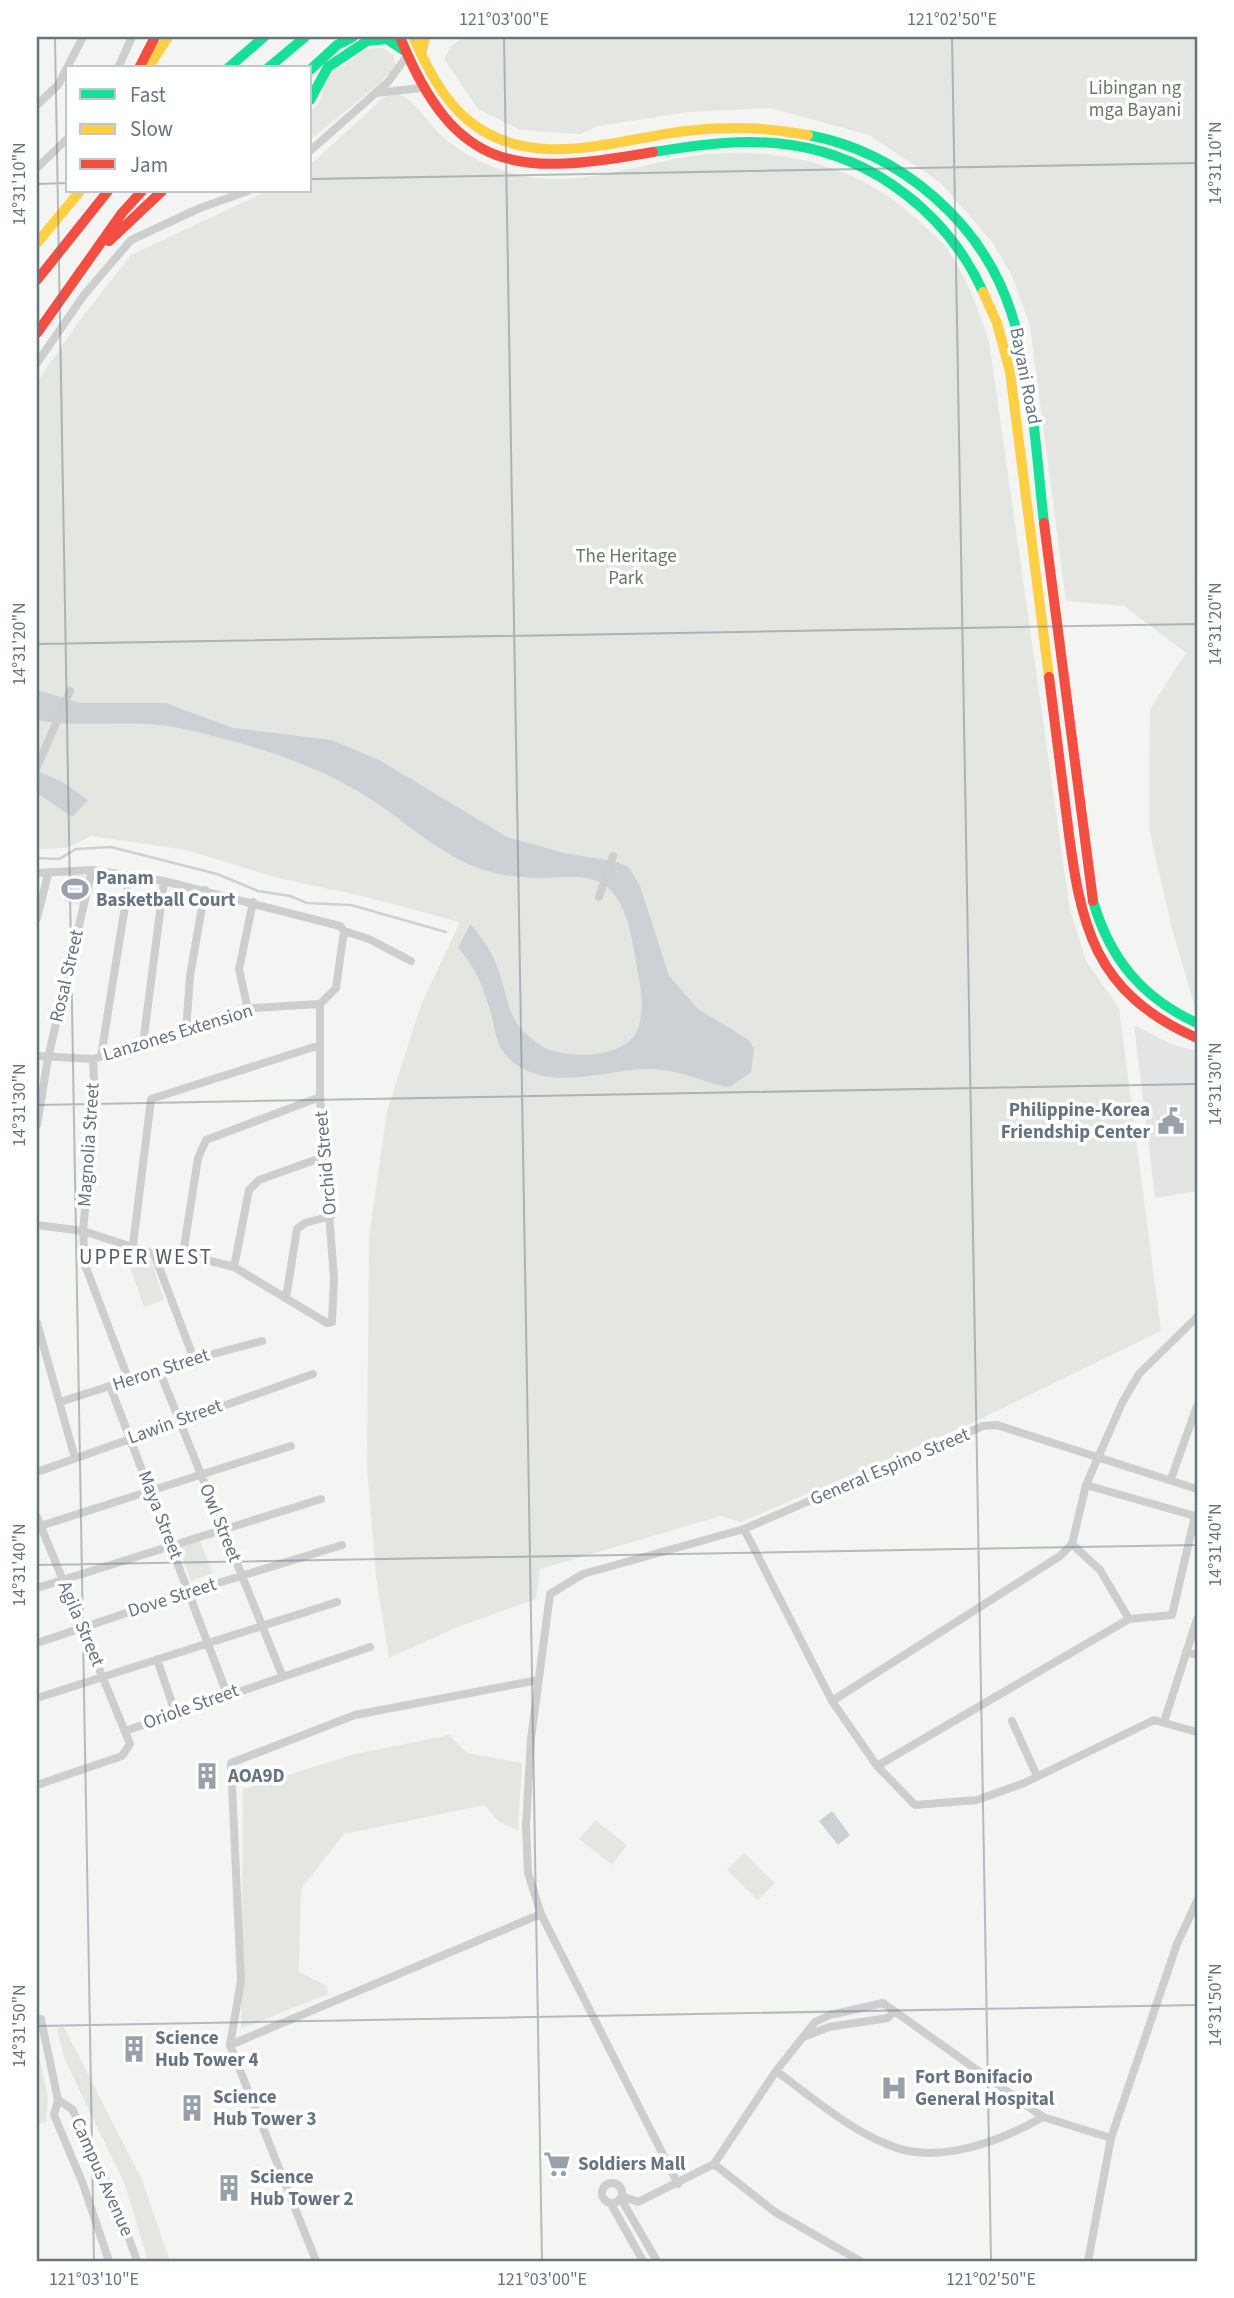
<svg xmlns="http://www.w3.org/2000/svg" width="1234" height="2298" viewBox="0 0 1234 2298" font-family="'Source Sans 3',sans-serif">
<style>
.built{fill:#e3e4e4}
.green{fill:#e4e7e1}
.water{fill:#cbd1d4}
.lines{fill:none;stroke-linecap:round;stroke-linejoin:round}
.stream{stroke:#cbd1d4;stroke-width:2.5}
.street{stroke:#cdcece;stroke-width:8}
.fast{stroke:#16e098;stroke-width:10}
.slow{stroke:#ffcf43;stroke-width:10}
.jam{stroke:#f24e42;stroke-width:10}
.ticks{fill:none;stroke:#667381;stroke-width:2;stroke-opacity:0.45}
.labels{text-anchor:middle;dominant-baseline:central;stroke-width:7;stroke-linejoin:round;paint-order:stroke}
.park-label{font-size:19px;fill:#677865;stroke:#fff}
.street-label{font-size:19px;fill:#667381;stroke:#fff}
.poi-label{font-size:19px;font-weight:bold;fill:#667381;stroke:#fff;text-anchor:start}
.neighbourhood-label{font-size:21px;letter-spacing:2px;fill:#545d66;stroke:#fff}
.neatline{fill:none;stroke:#667381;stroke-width:2.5}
.ticks-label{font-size:18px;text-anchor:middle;fill:#667381}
</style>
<rect width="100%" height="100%" fill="#f4f4f3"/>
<path class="built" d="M 1134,1025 L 1171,1044 L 1197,1051 L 1197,1191 L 1155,1198 Z"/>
<path class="green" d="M 465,37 L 1197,37 L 1197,1014 L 1172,929 L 1149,829 L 1150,709 L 1186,653 L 1124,606 L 1066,601 L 1030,326 L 1012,276 L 993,243 L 941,183 L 869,135 L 770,108 L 689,112 L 598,126 L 580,134 L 520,130 L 478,109 L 444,59 L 451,46 Z
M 383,48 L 393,55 L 396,65 L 380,83 L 310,140 L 310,113 L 320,101 L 329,76 L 367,49 Z
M 392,93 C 414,95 426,122 443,137 C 464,155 490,168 518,175 C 575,188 629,167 685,157 C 769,143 860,163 921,223 C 930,232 941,240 948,250 C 967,278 978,309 989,341 L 1070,910 L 1086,961 L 1119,1008 L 1161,1331 L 972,1423 L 741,1522 L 721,1516 L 540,1569 L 536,1599 L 460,1626 L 389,1658 L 376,1576 L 367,1466 L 369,1237 L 387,1111 L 421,1005 L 460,922 L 366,897 L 278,878 L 186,850 L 91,836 L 66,848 L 37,849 L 37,382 L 77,324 L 131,255 L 267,191 L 310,191 L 310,165 L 382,99 Z
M 70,873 L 87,877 L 81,905 L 64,901 Z
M 151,1260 L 164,1300 L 144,1307 L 130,1267 Z
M 197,1534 L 213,1573 L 191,1581 L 176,1542 Z
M 449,1735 L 467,1753 L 522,1763 L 518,1831 L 498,1821 L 485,1805 L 344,1834 L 301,1889 L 299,1972 L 327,1986 L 328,1994 L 241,2029 L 243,1789 L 355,1754 Z
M 595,1820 L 627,1845 L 612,1865 L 579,1839 Z
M 744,1853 L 775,1883 L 758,1900 L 727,1870 Z
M 64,2027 L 142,2180 L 170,2261 L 148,2261 L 125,2185 L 64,2058 L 57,2028 Z
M 37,2048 L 48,2098 L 46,2122 L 38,2124 Z"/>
<path class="water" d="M 37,690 L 80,703 L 166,703 L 233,728 L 332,740 L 381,761 L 507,837 L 564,853 L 618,862 L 629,868 L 640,886 L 669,976 L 698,1009 L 749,1040 L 754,1049 L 751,1072 L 730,1087 L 725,1087 C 700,1080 673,1068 647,1069 C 600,1070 541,1096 505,1054 C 496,1043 495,1028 491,1014 C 484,989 476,967 458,948 L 470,924 C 481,936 490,949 496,964 C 505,984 507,1017 524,1032 C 530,1037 538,1044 545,1048 C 568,1059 624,1059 637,1031 C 644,1015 642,991 638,974 C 635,955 632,935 626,917 C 609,870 581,877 540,878 C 517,878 489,874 468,864 C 431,847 401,818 367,797 C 311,761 242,742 179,728 C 132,718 84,729 37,720 Z
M 37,771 L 61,781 L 88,800 L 72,817 L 37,793 Z
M 832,1811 L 850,1835 L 838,1845 L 819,1821 Z"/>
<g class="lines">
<path class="stream" d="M 37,858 L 59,859 L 76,849 L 111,847 L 217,874 L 258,891 L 290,896 L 307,903 L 351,905 L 446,932"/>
<path class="street" d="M 118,68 L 132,37
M 376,93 L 421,88
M 37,105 L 58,85 L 83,37
M 310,151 L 388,82 L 407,56
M 37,168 L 68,138
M 37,363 L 84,295 L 131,240 L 200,208 L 248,191
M 37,767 L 70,691
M 37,873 L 92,870 L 164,881 L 340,926 L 344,931 L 336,988 L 320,1004
M 599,897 L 613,856
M 37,918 L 48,874
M 344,931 L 369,939 L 411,961
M 248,1010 L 239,969 L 253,902
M 186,1032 L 190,976 L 205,890
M 143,1044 L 164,881
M 37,1056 L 93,1059 L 186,1032 L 254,1008 L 320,1004
M 101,1056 L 130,875
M 93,1059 L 95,1104 L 83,1231 L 85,1265 L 129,1381
M 37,1125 L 48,1058 L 92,870
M 37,1225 L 83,1231 L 154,1254 L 183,1254 L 234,1267 L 327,1323 L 332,1322 L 334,1278 L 320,1097 L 320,1004
M 133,1245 L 151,1099 L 320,1045
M 154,1254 L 194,1359
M 183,1254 L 198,1158 L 206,1140 L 320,1097
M 234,1267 L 249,1190 L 259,1180 L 326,1156
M 286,1298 L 297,1229 L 305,1223 L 331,1216
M 37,1323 L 75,1458
M 159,1370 L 282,1675
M 110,1386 L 227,1694
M 60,1402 L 194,1359 L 262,1341
M 37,1472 L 313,1374
M 1171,1479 L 1197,1406
M 37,1517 L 130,1744 L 122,1756 L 37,1785
M 37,1527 L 291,1446
M 744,1529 L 832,1701 L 877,1766 L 915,1805 L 977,1800 L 1024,1783 L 1154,1720 L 1197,1732
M 1072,1544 L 1100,1570 L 1129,1619
M 37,1588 L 321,1499
M 37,1643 L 189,1592 L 342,1545
M 1186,1652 L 1197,1655
M 157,1659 L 175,1712
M 37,1698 L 337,1602
M 832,1701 L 1060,1556 L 1072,1544 L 1086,1485 L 1122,1403 L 1139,1374 L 1197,1317
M 1012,1721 L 1037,1776
M 1164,1722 L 1197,1619
M 125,1731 L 370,1647
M 877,1766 L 1129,1619 L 1172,1615 L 1195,1516 L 1086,1485
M 41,2019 L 58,2100 L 54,2115 L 83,2184 L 109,2261
M 803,2037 L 829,2027 L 888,2018 L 894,2011
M 230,2045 L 541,1914
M 776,2071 C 812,2097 848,2129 889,2145 C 937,2166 1001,2141 1043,2117 L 1111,2138
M 58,2100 L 72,2109 L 90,2144 L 120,2213 L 137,2261
M 714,2164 L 775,2212 L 860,2261
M602 2193a10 10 0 1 1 20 0a10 10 0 1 1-20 0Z
M 678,2184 L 541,1914 L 528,1873 L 526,1825 L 531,1739 L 550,1594 L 583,1574 L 744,1529 L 983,1426 L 997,1425 L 1197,1489
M 622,2196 L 638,2202 L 714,2164 L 776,2071 L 815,2022 L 830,2015 L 883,2003 L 1043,2117
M 621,2199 L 657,2261
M 611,2204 L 643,2261
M 316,2261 L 230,2045 L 241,1981 L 231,1763 L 355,1715 L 538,1680
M 1088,2261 L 1111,2138 L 1177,1944 L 1197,1901"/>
<path class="fast" d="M 228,68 L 264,37
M 268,68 L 305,37
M 310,70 L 337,45 L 353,37
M 310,100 L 328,67 L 367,41 L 387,39 L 405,51
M 808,135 C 900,152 982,222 1011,312 C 1033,379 1036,453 1044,523
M 653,152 C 698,145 745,138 791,145 C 875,157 949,216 983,292
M 1093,901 C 1110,959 1142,998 1197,1023"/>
<path class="slow" d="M 413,37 C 427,67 442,99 469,121 C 531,172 615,140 685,131 C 726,126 767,127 808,135
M 421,54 L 425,37
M 148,68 L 168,37
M 37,243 L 80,191
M 983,292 L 997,323 L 1010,372 L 1049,677"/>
<path class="jam" d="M 400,37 C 456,175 518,176 653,152
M 139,68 L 155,37
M 109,241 L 162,191
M 37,280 L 108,191
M 37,333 L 122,213 L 142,191
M 1044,523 L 1093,901
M 1049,677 C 1055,724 1061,772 1067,819 C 1080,924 1092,992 1197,1038"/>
</g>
<path class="ticks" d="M 55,37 L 94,2261M 504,37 L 542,2261M 952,37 L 991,2261M 310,179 L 1197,163M 37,184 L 68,183M 37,644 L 1197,624M 37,1105 L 1197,1084M 37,1565 L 1197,1545M 37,2026 L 1197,2005"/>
<defs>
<symbol id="stadium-bare" viewBox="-9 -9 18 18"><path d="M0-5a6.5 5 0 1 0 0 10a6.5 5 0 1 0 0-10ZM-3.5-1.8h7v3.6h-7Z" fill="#98a0a9" stroke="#fff" stroke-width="2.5" paint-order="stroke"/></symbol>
<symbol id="civic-bare" viewBox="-9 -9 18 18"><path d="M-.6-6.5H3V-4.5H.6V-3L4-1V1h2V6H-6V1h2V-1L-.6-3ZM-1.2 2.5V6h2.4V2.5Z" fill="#98a0a9" stroke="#fff" stroke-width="2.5" paint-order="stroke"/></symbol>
<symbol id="building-bare" viewBox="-9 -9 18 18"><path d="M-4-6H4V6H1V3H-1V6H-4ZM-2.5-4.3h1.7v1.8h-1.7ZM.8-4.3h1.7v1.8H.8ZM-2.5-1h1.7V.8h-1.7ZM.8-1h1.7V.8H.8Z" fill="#98a0a9" stroke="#fff" stroke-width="2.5" paint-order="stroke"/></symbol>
<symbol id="hospital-bare" viewBox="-9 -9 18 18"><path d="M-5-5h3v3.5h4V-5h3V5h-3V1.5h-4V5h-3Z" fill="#98a0a9" stroke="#fff" stroke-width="2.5" paint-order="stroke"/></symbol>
<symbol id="supermarket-bare" viewBox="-9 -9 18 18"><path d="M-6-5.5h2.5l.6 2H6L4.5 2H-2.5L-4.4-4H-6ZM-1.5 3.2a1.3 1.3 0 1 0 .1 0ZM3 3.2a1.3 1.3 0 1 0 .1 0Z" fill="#98a0a9" stroke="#fff" stroke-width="2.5" paint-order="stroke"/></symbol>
</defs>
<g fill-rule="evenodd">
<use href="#stadium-bare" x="56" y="870" width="38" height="38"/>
<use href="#civic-bare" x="1152" y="1102" width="38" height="38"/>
<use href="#building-bare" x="188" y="1757" width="38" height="38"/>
<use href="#building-bare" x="115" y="2030" width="38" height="38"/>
<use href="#hospital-bare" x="875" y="2069" width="38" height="38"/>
<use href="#building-bare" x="173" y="2089" width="38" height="38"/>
<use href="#supermarket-bare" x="538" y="2145" width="38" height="38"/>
<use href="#building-bare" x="210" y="2169" width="38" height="38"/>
</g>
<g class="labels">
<g class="park-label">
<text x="1135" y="88">Libingan ng<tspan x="1135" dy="22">mga Bayani</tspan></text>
<text x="626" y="556">The Heritage<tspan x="626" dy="22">Park</tspan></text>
</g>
<g class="street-label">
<text transform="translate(1025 376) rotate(79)">Bayani Road</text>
<text transform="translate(67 976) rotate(-77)">Rosal Street</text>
<text transform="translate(178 1033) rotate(-17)">Lanzones Extension</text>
<text transform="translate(89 1145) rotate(-86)">Magnolia Street</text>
<text transform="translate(326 1163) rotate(-95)">Orchid Street</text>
<text transform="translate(161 1370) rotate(-18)">Heron Street</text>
<text transform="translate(175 1422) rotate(-20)">Lawin Street</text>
<text transform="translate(890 1467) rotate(-23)">General Espino Street</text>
<text transform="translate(160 1515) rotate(69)">Maya Street</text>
<text transform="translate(220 1523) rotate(68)">Owl Street</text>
<text transform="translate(172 1598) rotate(-18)">Dove Street</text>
<text transform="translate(81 1624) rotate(67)">Agila Street</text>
<text transform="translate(191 1707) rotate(-20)">Oriole Street</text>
<text transform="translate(102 2177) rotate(66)">Campus Avenue</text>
</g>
<g class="poi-label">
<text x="96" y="878">Panam<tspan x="96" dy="22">Basketball Court</tspan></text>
<text x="1150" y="1110" text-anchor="end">Philippine-Korea<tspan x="1150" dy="22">Friendship Center</tspan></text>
<text x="228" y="1776">AOA9D</text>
<text x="155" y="2038">Science<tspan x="155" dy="22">Hub Tower 4</tspan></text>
<text x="915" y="2077">Fort Bonifacio<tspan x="915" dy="22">General Hospital</tspan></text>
<text x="213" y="2097">Science<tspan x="213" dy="22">Hub Tower 3</tspan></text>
<text x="578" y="2164">Soldiers Mall</text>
<text x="250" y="2177">Science<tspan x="250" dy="22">Hub Tower 2</tspan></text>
</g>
<g class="neighbourhood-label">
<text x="146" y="1257">UPPER WEST</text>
</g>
</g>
<rect width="1234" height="2298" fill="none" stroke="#ffffff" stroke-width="77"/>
<rect x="66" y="66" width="245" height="126" fill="#ffffff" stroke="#c2c7cd" stroke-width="2"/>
<rect x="80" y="89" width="35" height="10" fill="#16e098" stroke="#c2c7cd" stroke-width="2"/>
<text x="130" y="102" font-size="21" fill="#667381">Fast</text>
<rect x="80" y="124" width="35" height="10" fill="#ffcf43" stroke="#c2c7cd" stroke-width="2"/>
<text x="130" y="136" font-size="21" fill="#667381">Slow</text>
<rect x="80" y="159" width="35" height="10" fill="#f24e42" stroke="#c2c7cd" stroke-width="2"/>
<text x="130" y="172" font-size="21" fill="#667381">Jam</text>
<rect x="38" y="38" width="1158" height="2222" class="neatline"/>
<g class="ticks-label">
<text x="504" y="25">121°03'00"E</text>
<text x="952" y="25">121°02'50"E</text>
<text transform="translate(1215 163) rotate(-90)" y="6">14°31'10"N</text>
<text transform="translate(19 184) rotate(-90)" y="6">14°31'10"N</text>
<text transform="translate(1215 624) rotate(-90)" y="6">14°31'20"N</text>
<text transform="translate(19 644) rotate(-90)" y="6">14°31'20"N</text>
<text transform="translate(1215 1084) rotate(-90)" y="6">14°31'30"N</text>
<text transform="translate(19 1105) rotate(-90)" y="6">14°31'30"N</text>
<text transform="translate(1215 1545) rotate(-90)" y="6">14°31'40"N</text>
<text transform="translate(19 1565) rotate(-90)" y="6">14°31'40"N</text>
<text transform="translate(1215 2005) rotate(-90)" y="6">14°31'50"N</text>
<text transform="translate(19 2026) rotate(-90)" y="6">14°31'50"N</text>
<text x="94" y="2285">121°03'10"E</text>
<text x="542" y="2285">121°03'00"E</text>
<text x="991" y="2285">121°02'50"E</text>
</g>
</svg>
